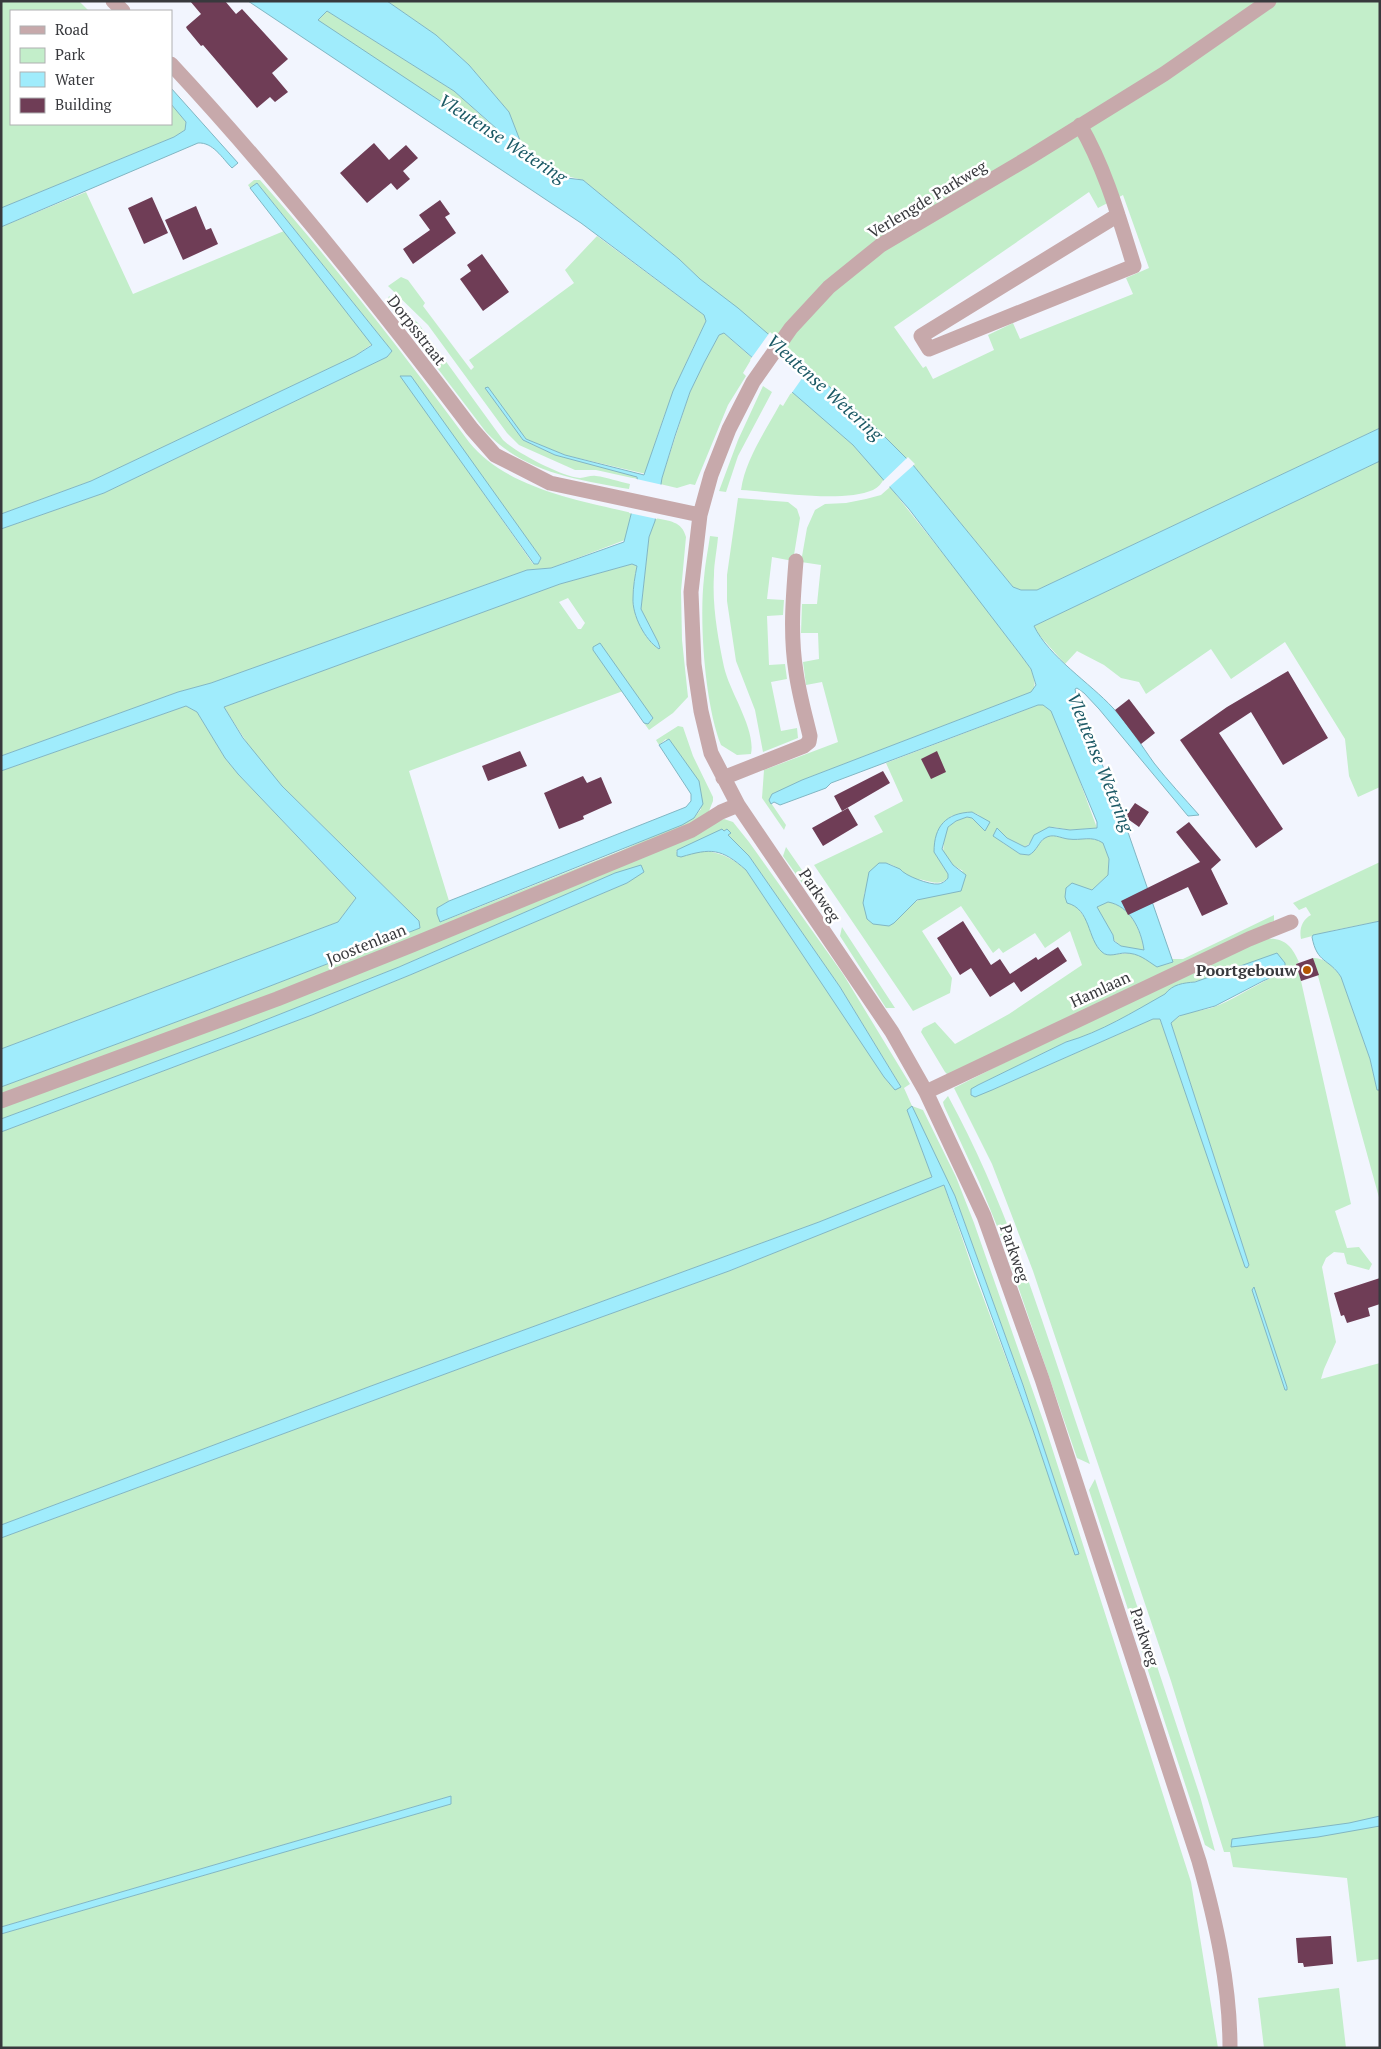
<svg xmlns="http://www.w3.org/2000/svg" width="1381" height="2049" viewBox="0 0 1381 2049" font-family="'PT Serif',serif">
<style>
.green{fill:#c3eeca;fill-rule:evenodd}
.water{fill:#a0ecfc;stroke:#81b6c3;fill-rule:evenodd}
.pier{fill:#f2f5fe}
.building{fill:#6f3d56}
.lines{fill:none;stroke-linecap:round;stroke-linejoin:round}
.minor{stroke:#c7a9ab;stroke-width:15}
.poi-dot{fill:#b45602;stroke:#fff;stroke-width:2}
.labels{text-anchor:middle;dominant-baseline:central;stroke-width:5;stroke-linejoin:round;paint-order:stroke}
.street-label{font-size:16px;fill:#38393d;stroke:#fff}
.poi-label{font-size:16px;font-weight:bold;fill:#38393d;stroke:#fff;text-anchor:end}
.water-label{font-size:18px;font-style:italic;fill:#1b5965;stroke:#fff}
</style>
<rect width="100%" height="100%" fill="#f2f5fe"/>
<path class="green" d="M 1,1 L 79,1 L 89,11 L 11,11 L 11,124 L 171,124 L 171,104 L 186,122 L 185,130 L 174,137 L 1,208 Z
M 387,1 L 1380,1 L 1380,428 L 1037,590 L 1021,590 L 1013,587 L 913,465 L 868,420 L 700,279 L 679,259 L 583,180 L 550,172 L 526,156 L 509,112 L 469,65 L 436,35 ZM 1089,192 L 1098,208 L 1123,195 L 1149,268 L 1126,278 L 1133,294 L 1020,339 L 1013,323 L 988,335 L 994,350 L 933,379 L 926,366 L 923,368 L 894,327 Z
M 327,11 L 454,91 L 497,130 L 493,136 L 317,20 Z
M 254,180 L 260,180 C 334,264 403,353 469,442 C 506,488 577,500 632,513 L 625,540 L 551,568 L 527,570 L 211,683 L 178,692 L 1,756 L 1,529 L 104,493 L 387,357 L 392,351 L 258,184 L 250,188 L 248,185 ZM 432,407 L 541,558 L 538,564 L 533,564 L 428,414 L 428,411 Z
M 86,192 L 133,294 L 284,231 L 372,344 L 355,356 L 91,481 L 1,514 L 1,227 Z
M 597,236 L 704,315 L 706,321 C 681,371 660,420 646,474 L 565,455 L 526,439 L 523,435 L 523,440 L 555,455 L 636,476 L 637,479 L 596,470 L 575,470 L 519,445 L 507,433 L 428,325 L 388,286 L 401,277 L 408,280 L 425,303 L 423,306 L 471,370 L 474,367 L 469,360 L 574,283 L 565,270 Z
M 389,296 L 418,323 L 503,440 C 517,453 561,476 580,478 C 585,478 591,475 596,476 C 607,477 619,482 630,484 L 629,489 C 578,480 523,472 486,432 L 387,302 Z
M 724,333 L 752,358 L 743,373 L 746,376 L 728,405 L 695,485 L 690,484 L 677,488 L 660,484 L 690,392 L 704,363 L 719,335 Z
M 763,386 L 772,392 L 738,456 L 726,492 L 719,491 L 738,440 Z
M 792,391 L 853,445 L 884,480 C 880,484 879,487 873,490 C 843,503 775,492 741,490 C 745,460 766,430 780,404 L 783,406 Z
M 1380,461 L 1380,787 L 1358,797 L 1349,776 L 1345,739 L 1285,642 L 1231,679 L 1211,649 L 1146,694 L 1139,682 L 1121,678 L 1104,665 L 1077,651 L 1065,664 L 1039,635 L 1034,626 Z
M 890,487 L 971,589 L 1031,669 C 1033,678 1038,685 1031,692 L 802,780 L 771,797 L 769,800 L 786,825 L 784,830 L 762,798 L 764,770 L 838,742 L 822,682 L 806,685 L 803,662 L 819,659 L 818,633 L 801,633 L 802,604 L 817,604 L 821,565 L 801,562 L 807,528 L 815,510 L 825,504 L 846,503 L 866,499 L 881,495 Z
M 738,498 L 788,502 L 797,509 L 800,518 L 793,561 L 772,557 L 767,599 L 784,600 L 783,615 L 767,616 L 769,665 L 785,664 L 787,679 L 771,682 L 781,731 L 797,728 L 798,738 L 763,752 L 755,710 L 736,661 L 727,601 L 727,575 Z
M 655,518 C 669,521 682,521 686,537 L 681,591 L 682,640 L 688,697 L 673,713 L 649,730 L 644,723 L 648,724 L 593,650 L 623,691 L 409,771 L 449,901 L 437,908 L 441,922 L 620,851 L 694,818 L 701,809 L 666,739 L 659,745 L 656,740 L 678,726 L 683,727 L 693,756 L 713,797 L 713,801 L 707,816 L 442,929 L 1,1097 L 1,1087 L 203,1012 L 420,928 L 419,921 L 282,786 L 256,757 L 224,707 L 560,584 L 632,564 L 637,566 C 635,576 633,587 633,597 C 632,615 645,640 659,649 L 660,648 L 658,642 L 641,609 L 649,537 ZM 568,598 L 585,623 L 581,629 L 578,629 L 559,602 Z
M 710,536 L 718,537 C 717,550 714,563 714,575 C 712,606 718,638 724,667 C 730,693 756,729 751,754 L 737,755 L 721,745 C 705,705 699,622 704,578 C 705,564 708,550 710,536 Z
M 1038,705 L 1043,705 L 1051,711 L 1065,741 L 1097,828 L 1070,830 L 1054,827 L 1032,841 L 1025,847 L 1007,838 L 998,829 L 1003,843 L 1020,854 L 1029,855 C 1037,851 1039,841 1045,838 C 1053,833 1060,838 1068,839 C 1082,841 1091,835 1103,843 L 1109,859 L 1108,875 L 1092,890 L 1072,884 L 1075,905 L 1088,922 L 1094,940 L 1108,955 C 1118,955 1127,952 1136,954 C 1155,959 1151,971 1173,962 L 1172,959 L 1183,959 L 1274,915 L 1274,921 L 948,1075 L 945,1072 L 921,1032 L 923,1028 L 935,1022 L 955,1044 L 1009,1014 L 1082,965 L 1070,931 L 1045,948 L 1035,933 L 1003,953 L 999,948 L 993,953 L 961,906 L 922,931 L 952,978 L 950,993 L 913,1011 L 814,865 L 883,832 L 874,816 L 903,801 L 886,763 ZM 972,812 L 979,815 L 985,830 L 973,818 L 967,817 L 956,821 L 948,827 L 945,833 L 943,852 L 953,865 L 963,871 L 937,895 L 925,897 L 911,904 L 894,923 L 864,894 L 879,863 C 900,862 899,875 914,879 C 917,880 920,879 923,880 C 932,882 940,886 948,878 L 948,874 L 934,852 L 951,816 Z
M 186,706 L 197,712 L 225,758 L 238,774 L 356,898 L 338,922 L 1,1049 L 1,771 Z
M 724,819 L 733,822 L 749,842 L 843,974 L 910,1084 L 904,1088 L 912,1106 L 923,1110 L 956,1177 L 974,1223 L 1045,1426 L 1191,1882 L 1218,2048 L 1,2048 L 1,1934 L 450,1804 L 451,1796 L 1,1927 L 1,1538 L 502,1353 L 729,1271 L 944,1185 L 974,1273 L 1033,1430 L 1075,1554 L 1079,1554 L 1023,1385 L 955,1196 L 907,1110 L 932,1177 L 819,1222 L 371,1386 L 1,1525 L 1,1132 L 312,1015 L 410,975 L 627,883 L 644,871 L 615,873 L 399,967 L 235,1032 L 1,1119 L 1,1107 ZM 727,829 L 730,833 L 728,835 L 749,856 L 840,987 L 900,1085 L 895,1090 L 884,1077 L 746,870 C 722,849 706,850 676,852 L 677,850 L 722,830 L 724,831 Z
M 786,847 L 831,912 L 822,911 L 783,856 Z
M 1380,862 L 1380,921 L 1335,930 L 1301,939 C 1299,929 1302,920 1311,915 L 1306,907 L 1299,910 L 1293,903 Z
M 1108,902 C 1130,906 1141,929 1144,951 L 1121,946 L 1114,940 L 1113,935 L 1096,906 Z
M 842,927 L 895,1008 L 886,1008 L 840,936 Z
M 1266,939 C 1285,937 1292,947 1299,962 L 1296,964 L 1301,981 L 1351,1204 L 1335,1211 L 1347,1248 L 1359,1247 L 1372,1264 L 1369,1270 L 1347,1264 L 1344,1253 L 1334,1252 L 1326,1258 L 1322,1267 L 1336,1342 L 1324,1369 L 1321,1379 L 1380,1363 L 1380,1959 L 1357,1962 L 1347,1878 L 1233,1867 L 1230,1852 L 1224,1852 L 1171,1681 L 1033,1271 L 992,1164 L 954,1088 L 1134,997 ZM 1227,971 L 1281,973 C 1258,983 1237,998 1214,1007 C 1200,1012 1181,1011 1171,1023 L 1249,1265 L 1246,1268 L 1160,1019 L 1153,1019 L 992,1090 L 978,1085 L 1066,1042 C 1101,1032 1133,1012 1166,994 C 1174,982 1184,985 1197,981 C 1207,979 1217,975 1227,971 Z
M 1313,958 C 1324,957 1335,968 1341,977 L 1370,1059 L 1377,1090 L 1379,1090 L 1380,1201 Z
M 948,1096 C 1011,1211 1048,1340 1090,1464 L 1077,1458 L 999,1231 L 979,1182 L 944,1106 L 943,1102 Z
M 1095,1479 L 1200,1796 L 1215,1851 L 1205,1845 L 1089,1490 Z
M 1339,1988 L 1346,2048 L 1264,2048 L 1258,1998 Z"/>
<path class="water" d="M 248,1 L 387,1 L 436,35 L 469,65 L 509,112 L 526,156 L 550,172 L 567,178 L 583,180 L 679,259 L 700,279 L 738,308 L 868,420 L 913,465 L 1013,587 L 1021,590 L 1037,590 L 1380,428 L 1380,461 L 1034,626 C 1049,657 1090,683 1113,708 C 1129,725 1141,745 1154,763 C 1168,781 1184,798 1199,815 L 1188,816 L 1099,709 L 1084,693 L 1077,688 L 1075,689 L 1077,700 L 1122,815 L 1173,962 L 1157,967 C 1146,960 1139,953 1125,953 C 1118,953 1108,958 1102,952 C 1087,939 1091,909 1067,903 L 1065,897 L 1066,888 L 1072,883 L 1092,890 L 1108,875 L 1109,859 L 1103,843 C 1091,835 1082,841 1068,839 C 1060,838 1053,833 1045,838 C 1039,841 1037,851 1029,855 L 1020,854 L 993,836 L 997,828 L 1007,838 L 1025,847 L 1029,845 L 1034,835 L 1049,827 L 1070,830 L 1097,828 L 1097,822 L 1051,711 L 1043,705 L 1038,705 L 831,783 L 826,788 L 780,805 L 774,802 L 771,804 L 769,800 L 772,794 L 802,780 L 1031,692 L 1036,685 L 1031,669 L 1020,654 L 909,509 L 853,445 L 724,333 L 719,335 L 704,363 L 690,392 L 675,436 L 662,478 L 655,521 L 649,537 L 641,609 L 658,642 L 660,648 L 659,649 C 645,640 632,615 633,598 C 633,587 635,576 637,566 L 632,564 L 560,584 L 224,707 L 243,738 L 282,786 L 419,921 L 420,928 L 203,1012 L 1,1087 L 1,1049 L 338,922 L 356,898 L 238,774 L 225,758 L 197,712 L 186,706 L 1,771 L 1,756 L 178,692 L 211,683 L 527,570 L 551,568 L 624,542 L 638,487 L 637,477 L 555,455 L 523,440 L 485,388 L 488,387 L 526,439 L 565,455 L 644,475 L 673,391 L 706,321 L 704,315 L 581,223 ZM 327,11 L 454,91 L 497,129 L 493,136 L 318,20 ZM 1108,902 C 1130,906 1141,929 1144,950 L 1121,946 L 1114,941 L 1113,935 L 1097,907 Z
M 171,88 L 238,163 L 232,168 C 222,158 213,142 198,143 L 1,227 L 1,208 L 174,137 L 185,130 L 186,122 L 171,104 Z
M 257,183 L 392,351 L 387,357 L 104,493 L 1,529 L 1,514 L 91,481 L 355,356 L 372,345 L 250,188 Z
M 400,376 L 411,376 L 541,558 L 538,564 L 534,564 Z
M 600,643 L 653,718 L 648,724 L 644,723 L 593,650 L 593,647 Z
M 669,739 L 699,781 L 703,804 L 694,818 L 682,825 L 440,922 L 437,914 L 437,908 L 449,901 L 686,807 L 691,801 L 691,794 L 659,745 Z
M 972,812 L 990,822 L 985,831 L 972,818 L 967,817 L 956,821 L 948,827 L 942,849 L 953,865 L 966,875 L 961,891 L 917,900 L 894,923 L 889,926 L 873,924 L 867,919 L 863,903 L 869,872 L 879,863 L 886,863 L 900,869 C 905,876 930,885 938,884 C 941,884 946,881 948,878 L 948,874 L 934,852 C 934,826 946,813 972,812 Z
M 722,829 L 724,831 L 727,829 L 731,833 L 728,835 L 749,856 L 840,987 L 901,1087 L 895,1090 L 884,1077 L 746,870 C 721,848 711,848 681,857 L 677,856 L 677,850 Z
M 641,865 L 644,872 L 627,883 L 410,975 L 312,1015 L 1,1132 L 1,1119 L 235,1032 L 399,967 L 615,873 Z
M 1380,921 L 1380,1093 L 1379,1090 L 1377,1090 L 1370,1059 L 1341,977 C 1329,958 1317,964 1312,937 L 1313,935 Z
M 1277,953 L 1285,963 L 1285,970 L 1281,973 L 1263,981 L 1215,1006 L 1179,1016 L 1171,1023 L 1249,1265 L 1247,1268 L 1245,1267 L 1160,1019 L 1153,1019 L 992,1090 L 975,1097 L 971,1095 L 971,1089 L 978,1085 L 1066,1042 C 1101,1032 1133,1012 1165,994 C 1173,984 1183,983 1195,982 Z
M 912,1106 L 955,1196 L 1023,1385 L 1079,1554 L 1075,1555 L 1033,1430 L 944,1185 L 729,1271 L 502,1353 L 1,1538 L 1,1525 L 371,1386 L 819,1222 L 932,1177 L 907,1110 Z
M 1254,1287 L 1287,1387 L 1287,1390 L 1285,1390 L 1252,1290 Z
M 451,1796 L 451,1804 L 1,1934 L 1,1927 Z
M 1380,1816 L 1380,1826 L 1318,1837 L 1231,1847 L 1232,1839 L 1349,1823 Z"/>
<path class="pier" d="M 770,332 L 810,367 L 791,394 L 750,360 Z
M 908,457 L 915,464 L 888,488 L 882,482 Z
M 632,478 L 663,485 L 657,519 L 629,513 L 636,487 L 634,479 Z"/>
<path class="building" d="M 190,1 L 225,1 L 236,14 L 242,9 L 288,59 L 272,73 L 288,92 L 275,102 L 270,97 L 257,108 L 203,45 L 201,46 L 187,29 L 186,27 L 201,14 Z
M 374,143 L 389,160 L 406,145 L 418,158 L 403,171 L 410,179 L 397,190 L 391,183 L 367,203 L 340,173 Z
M 152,197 L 168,233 L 144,244 L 128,208 Z
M 440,200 L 450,214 L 445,217 L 456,233 L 413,264 L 403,249 L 430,230 L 419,215 Z
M 196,206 L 206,230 L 211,228 L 218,244 L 183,260 L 165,220 Z
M 482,254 L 509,292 L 483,311 L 460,279 L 471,271 L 467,265 Z
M 1288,671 L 1328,738 L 1283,765 L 1251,712 L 1219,733 L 1283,829 L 1256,848 L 1180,740 L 1227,707 Z
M 1129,699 L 1155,733 L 1141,744 L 1115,710 Z
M 520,751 L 527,766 L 488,781 L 482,766 Z
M 937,751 L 946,772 L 931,779 L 921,759 Z
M 883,771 L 890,783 L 842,811 L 834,796 Z
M 583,776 L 587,783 L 601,777 L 612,803 L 583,816 L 584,819 L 559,829 L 544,793 Z
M 1135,803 L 1149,812 L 1139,827 L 1125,817 Z
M 848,808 L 858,825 L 823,846 L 812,828 Z
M 1189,822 L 1221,860 L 1211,869 L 1228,904 L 1202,916 L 1188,887 L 1128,915 L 1121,901 L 1200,862 L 1176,832 Z
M 963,921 L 991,965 L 1000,959 L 1010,974 L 1036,957 L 1038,960 L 1058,947 L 1067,961 L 1021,992 L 1014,982 L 990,997 L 971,968 L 960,975 L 937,938 Z
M 1313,958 L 1319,975 L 1301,981 L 1296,964 Z
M 1380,1278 L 1380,1304 L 1368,1308 L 1370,1316 L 1347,1323 L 1344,1315 L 1341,1316 L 1334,1293 Z
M 1331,1936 L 1333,1964 L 1304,1967 L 1303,1963 L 1298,1963 L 1296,1938 Z"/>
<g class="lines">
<path class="minor" d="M 113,1 L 123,11
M 171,64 C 279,180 377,303 472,429 L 495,455 L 550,483 L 700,515
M 1080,125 C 1106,170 1119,218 1134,266 L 929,349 L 921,336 L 1118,215
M 723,778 L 804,746 L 809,742 L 810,736 C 805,715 799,694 796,672 C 790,635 793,598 796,561
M 926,1092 L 1249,939 L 1291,922
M 1,1101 L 277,999 L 412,945 L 692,830 L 721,812 L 738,805
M 1230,2048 C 1230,1985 1216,1922 1199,1861 L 1042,1379 L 984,1216 L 926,1092 L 892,1032 L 738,805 L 711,753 L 701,711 L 694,664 L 691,592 L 700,515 L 711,475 L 729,429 L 753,382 L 791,328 L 829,287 L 881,245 L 1030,157 L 1164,74 L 1269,1"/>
</g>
<circle class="poi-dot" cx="1307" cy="970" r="5"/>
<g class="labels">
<g class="street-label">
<text transform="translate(927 199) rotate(-31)">Verlengde Parkweg</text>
<text transform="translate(417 330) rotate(52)">Dorpsstraat</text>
<text transform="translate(820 895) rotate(56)">Parkweg</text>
<text transform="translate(366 944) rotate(-22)">Joostenlaan</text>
<text transform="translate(1100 989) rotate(-25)">Hamlaan</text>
<text transform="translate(1015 1253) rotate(71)">Parkweg</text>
<text transform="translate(1145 1637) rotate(72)">Parkweg</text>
</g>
<g class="poi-label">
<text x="1297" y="970">Poortgebouw</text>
</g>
<g class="water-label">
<text transform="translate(503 138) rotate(33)">Vleutense Wetering</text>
<text transform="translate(825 387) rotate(42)">Vleutense Wetering</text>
<text transform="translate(1101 762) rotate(68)">Vleutense Wetering</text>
</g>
</g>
<rect width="1381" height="2049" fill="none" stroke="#38393d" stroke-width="5"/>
<rect x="10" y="10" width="162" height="115" fill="#ffffff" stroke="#afb0b1"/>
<rect x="20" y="26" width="25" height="8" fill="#c7a9ab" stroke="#afb0b1"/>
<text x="55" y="35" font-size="15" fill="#38393d">Road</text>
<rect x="20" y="48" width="25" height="15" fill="#c3eeca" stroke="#afb0b1"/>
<text x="55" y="60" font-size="15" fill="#38393d">Park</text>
<rect x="20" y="72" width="25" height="15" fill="#a0ecfc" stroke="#afb0b1"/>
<text x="55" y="85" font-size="15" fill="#38393d">Water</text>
<rect x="20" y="98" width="25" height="15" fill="#6f3d56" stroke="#afb0b1"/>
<text x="55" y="110" font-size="15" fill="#38393d">Building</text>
</svg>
